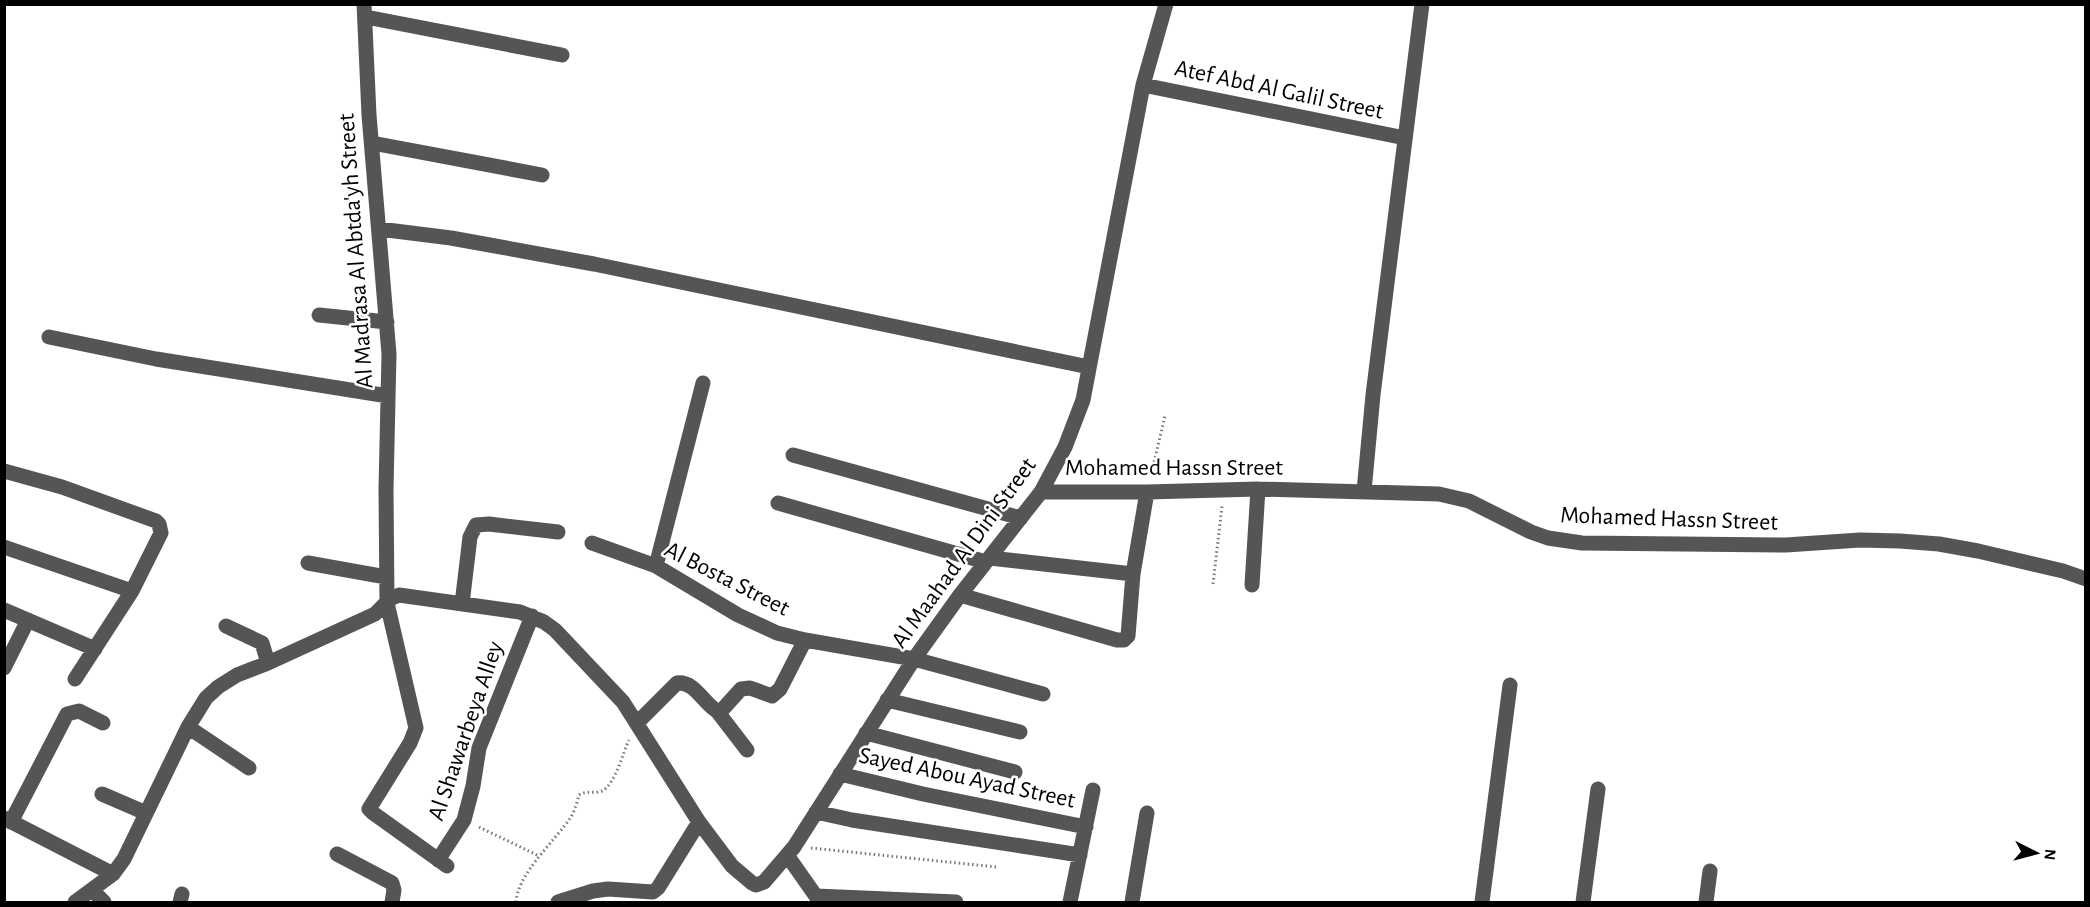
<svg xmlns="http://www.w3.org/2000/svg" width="2090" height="907" viewBox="0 0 2090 907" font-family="'Alegreya Sans',sans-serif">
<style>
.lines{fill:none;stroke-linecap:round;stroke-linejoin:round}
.path{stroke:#777;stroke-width:3;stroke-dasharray:1.5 3;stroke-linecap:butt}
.minor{stroke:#555;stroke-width:15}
.labels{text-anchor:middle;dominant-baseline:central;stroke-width:5;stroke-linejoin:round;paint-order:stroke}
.street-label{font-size:24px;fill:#000;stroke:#fff}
</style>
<rect width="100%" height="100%" fill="#fff"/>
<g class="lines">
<path class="path" d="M 1151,475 L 1165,416
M 1213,584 L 1222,506
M 479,827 L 539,856
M 811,848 L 997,867
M 516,902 C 518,873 555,841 571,817 C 575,810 577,802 579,795 C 587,790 595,794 602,791 C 615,785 623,752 629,740"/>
<path class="minor" d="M 364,4 L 369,115 L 389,354 L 386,489 L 387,603 L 416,728 L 410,743 L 369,809 L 373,813 L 447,866
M 366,17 L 562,55
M 1143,85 L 1405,138
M 372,143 L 542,175
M 379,229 L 451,238 L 594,264 L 1089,367
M 319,315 L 387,322
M 49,337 L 156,359 L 388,396
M 793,455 L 1021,518
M 4,471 L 62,487 L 156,521 L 159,524 L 161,533 L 132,591 L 75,679
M 1364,491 L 1373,395 L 1422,4
M 1041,492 L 1147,492 L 1258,489 L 1439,494 L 1469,501 L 1531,532 L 1548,538 L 1582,543 L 1786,545 L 1860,540 L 1900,541 L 1939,544 L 1978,551 L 2063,571 L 2086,579
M 778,503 L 986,562
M 592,543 L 656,566 L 738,615 L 777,633 L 805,640 L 914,659 L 1043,694
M 4,547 L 132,591
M 990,558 L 1133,574
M 308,563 L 386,577
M 656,566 L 703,383
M 1252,585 L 1258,489
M 960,595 L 1117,640 L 1124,640 L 1128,636 L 1133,574 L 1147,492
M 462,604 L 470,537 L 476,525 L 489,524 L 558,532
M 4,610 L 95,649
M 226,626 L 262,643 L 268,663
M 4,668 L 28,620
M 887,700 L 1020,732
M 717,711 L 747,750
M 637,723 L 677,683 C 695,681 703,703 717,711 L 722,710 L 741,689 L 750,688 L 772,696 L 780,689 L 805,640
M 188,727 L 249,768
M 866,733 L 1015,772
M 840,774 L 923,794 L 1086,827
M 102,794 L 146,813
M 816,812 L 852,820 L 1080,855
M 4,818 L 113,874
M 11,822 L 67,714 L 79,711 L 103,723
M 337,854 L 392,883 L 394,890 L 392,902
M 787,855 L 820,902
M 438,860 L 464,820 L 473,786 L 479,748 L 532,616
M 93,891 L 104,902
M 816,896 L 956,902
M 75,902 L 113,874 L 124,859 L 188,727 L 206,698 L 218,687 L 237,675 L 268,663 L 375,614 L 390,599 L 399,595 L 520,612 L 544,622 L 555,630 L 623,702 L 699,822 L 732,866 L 752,883 L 756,885 L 764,882 L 794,847 L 914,659 L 960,595 L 1041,492 L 1065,447 L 1083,400 L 1143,85 L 1166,4
M 180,902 L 182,894
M 558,902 L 593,891 L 608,889 L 653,892 L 658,888 L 699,822
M 1070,902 L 1093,790
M 1132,902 L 1147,813
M 1482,902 L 1510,685
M 1583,902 L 1598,789
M 1706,902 L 1710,871"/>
</g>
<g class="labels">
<g class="street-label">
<text transform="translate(1279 90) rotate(12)">Atef Abd Al Galil Street</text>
<text transform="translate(356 251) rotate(-94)">Al Madrasa Al Abtda'yh Street</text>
<text x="1174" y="468">Mohamed Hassn Street</text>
<text transform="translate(1669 519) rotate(2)">Mohamed Hassn Street</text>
<text transform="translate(964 553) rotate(-54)">Al Maahad Al Dini Street</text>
<text transform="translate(727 579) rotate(27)">Al Bosta Street</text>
<text transform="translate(466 731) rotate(-71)">Al Shawarbeya Alley</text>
<text transform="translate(967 778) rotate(12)">Sayed Abou Ayad Street</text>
</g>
</g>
<rect width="2090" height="907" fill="none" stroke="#000000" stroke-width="12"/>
<g transform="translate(2036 853) rotate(96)" stroke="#ffffff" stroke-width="4.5" paint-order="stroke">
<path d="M0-4.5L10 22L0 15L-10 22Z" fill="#000000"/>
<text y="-9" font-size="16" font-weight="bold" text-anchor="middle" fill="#000000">N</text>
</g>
</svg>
